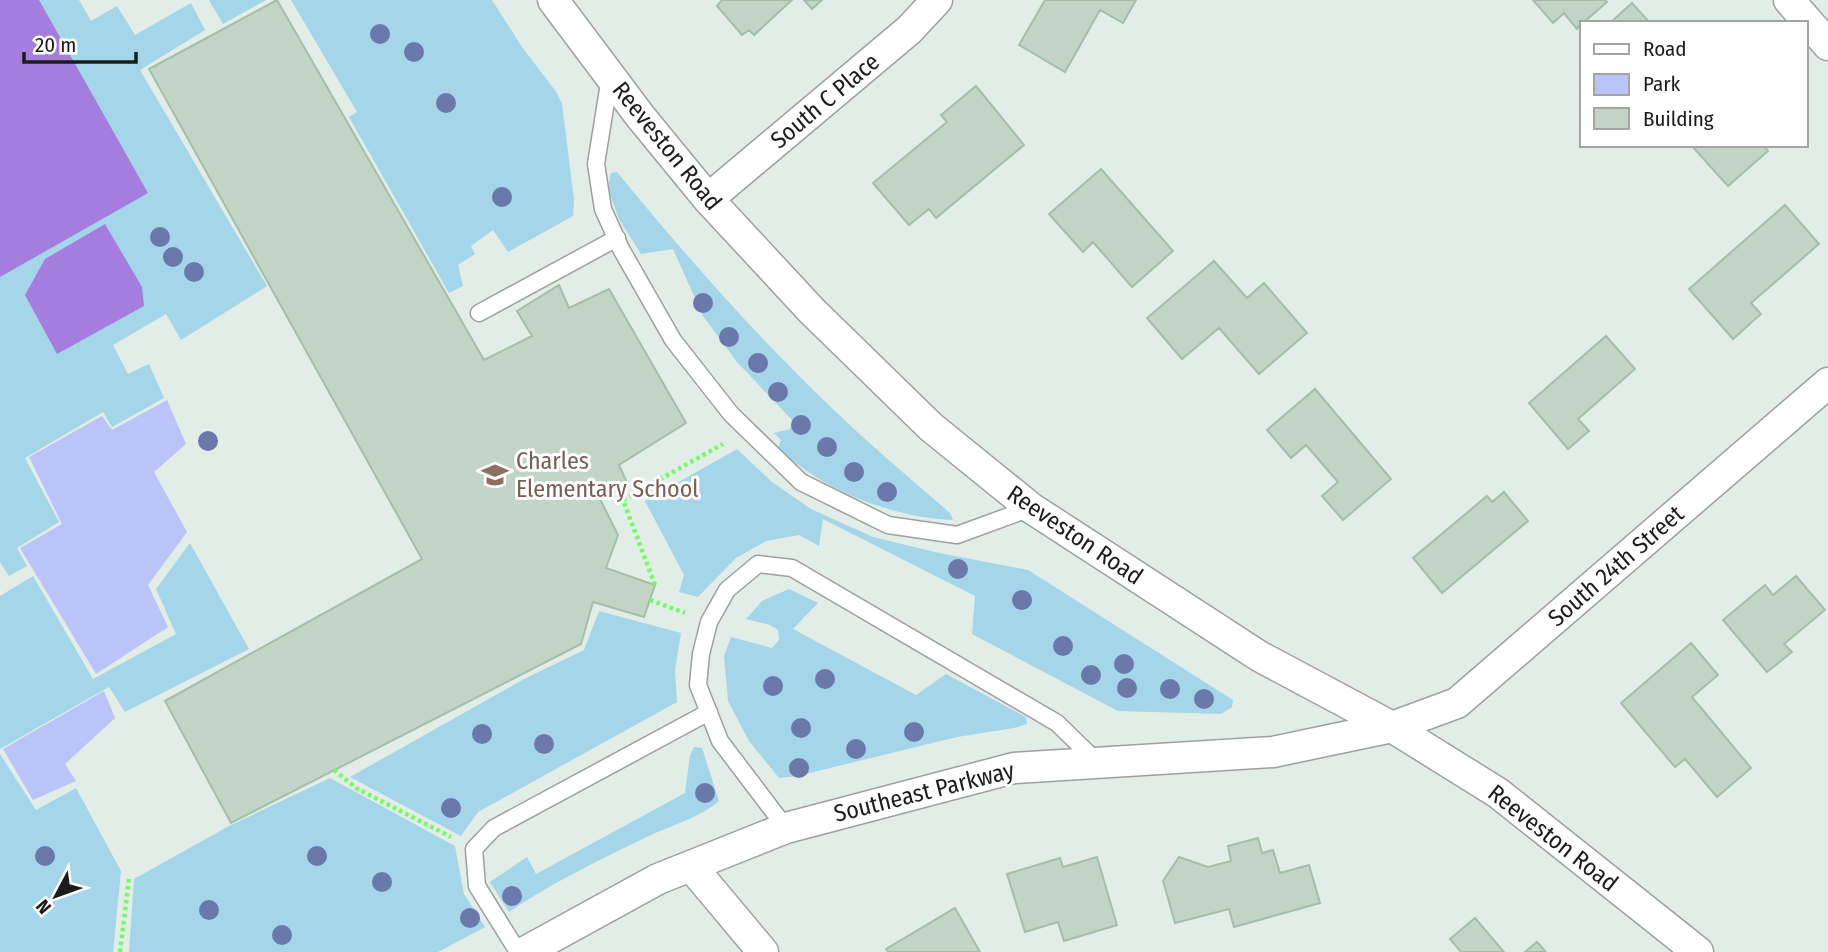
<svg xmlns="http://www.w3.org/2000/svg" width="1828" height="952" viewBox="0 0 1828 952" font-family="'Fira Sans Condensed',sans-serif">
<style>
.grass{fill:#a5d5e9}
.park{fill:#bbc4f9}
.pitch{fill:#a47dde}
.building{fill:#c1d4c5;stroke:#a3bfa9;stroke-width:2}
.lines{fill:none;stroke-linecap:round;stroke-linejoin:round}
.lane-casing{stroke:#9f9f9f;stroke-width:19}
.street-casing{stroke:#9f9f9f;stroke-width:33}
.path{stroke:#74fb64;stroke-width:4.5;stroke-dasharray:3.5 3.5;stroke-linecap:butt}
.lane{stroke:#fff;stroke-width:16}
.street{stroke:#fff;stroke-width:30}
.tree{fill:#6b78aa}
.labels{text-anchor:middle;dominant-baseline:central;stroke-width:6;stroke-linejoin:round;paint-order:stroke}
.street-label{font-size:24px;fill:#1b1b1b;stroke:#fff}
.education-label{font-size:24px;fill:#785e54;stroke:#fff;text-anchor:start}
</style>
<rect width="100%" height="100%" fill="#e1ede6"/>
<path class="grass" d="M 0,0 L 79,0 L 91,21 L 117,6 L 135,35 L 191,3 L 205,30 L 140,70 L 267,286 L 181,340 L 166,314 L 113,345 L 128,374 L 149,364 L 164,398 L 112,427 L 103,412 L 25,458 L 59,522 L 17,548 L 27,566 L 9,576 L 0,562 Z
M 209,0 L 266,0 L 223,24 Z
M 291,0 L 492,0 L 522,47 L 557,93 L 562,104 L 574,200 L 573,216 L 508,252 L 493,230 L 471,246 L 475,254 L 458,265 L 463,286 L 449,293 L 349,117 L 357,112 Z
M 617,172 C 685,255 756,336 834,410 C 871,446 911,479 950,513 L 953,520 C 916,519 870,506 837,489 C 816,479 797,463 777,450 L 781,440 L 774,433 L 790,429 L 792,420 L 737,362 L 703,316 L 673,249 L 641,254 L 619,219 L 608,189 L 611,173 Z
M 737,449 L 772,482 L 811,509 L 873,537 L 939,553 L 1028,570 L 1233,700 L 1232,707 L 1221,714 L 1118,711 L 972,634 L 975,596 L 823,519 L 819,546 L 799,535 L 766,541 L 736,558 L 698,597 L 679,592 L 684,575 L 645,501 Z
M 190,543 L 249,649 L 125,712 L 109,687 L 0,749 L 0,596 L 33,576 L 93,679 L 176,634 L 156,589 Z
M 789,589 L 818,603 L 793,629 L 916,695 L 946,674 L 1026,717 L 1027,724 L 1014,728 L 957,737 L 797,776 L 779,778 L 749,741 L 728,701 L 724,656 L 731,637 L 772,648 L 779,640 L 778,630 L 770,625 L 746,619 L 762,601 Z
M 599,611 L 681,633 L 675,670 L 677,702 L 478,812 L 461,836 L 350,777 L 524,679 L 584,650 Z
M 694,747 L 702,748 L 719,801 C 700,817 673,825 651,835 C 603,858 553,882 509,912 L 490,882 L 527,857 L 536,874 L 685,793 L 690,755 Z
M 0,754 L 36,810 L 76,788 L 121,871 L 113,952 L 0,952 Z
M 330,778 L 455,846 L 464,894 L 485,927 L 438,952 L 129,952 L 134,879 L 229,826 Z"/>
<path class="park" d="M 167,400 L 186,444 L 154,472 L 187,532 L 148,585 L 168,627 L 96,674 L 20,548 L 62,524 L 29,457 L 102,416 L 112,430 Z
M 104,691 L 115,718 L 65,764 L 76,781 L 33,800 L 3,749 Z"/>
<path class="pitch" d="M 0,0 L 39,0 L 148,193 L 0,277 Z
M 105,224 L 142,287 L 144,306 L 57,354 L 25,295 L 45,259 Z"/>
<path class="building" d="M 277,0 L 484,360 L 532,336 L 517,311 L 559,285 L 569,308 L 609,289 L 686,423 L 619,465 L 628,485 L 600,499 L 618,535 L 606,568 L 655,585 L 644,617 L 593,602 L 581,644 L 231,823 L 165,701 L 422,559 L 149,69 Z
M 722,0 L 792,0 L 754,35 L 749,30 L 742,35 L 717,6 Z
M 804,0 L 822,0 L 812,9 Z
M 1045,0 L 1136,0 L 1123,23 L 1100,10 L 1065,72 L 1019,45 Z
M 1533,0 L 1605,0 L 1607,2 L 1583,23 L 1581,23 L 1577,29 L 1564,13 L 1553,23 Z
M 1632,3 L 1650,23 L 1610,23 Z
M 976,86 L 1024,145 L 936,218 L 929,209 L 909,225 L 873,183 L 947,122 L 941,115 Z
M 1691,145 L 1763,145 L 1768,151 L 1728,186 Z
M 1101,169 L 1173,251 L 1132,287 L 1093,242 L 1083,252 L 1049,214 Z
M 1785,205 L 1819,244 L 1751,303 L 1761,314 L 1733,339 L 1689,289 Z
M 1214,261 L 1247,298 L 1264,283 L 1307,333 L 1259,374 L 1219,328 L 1182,359 L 1147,318 Z
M 1606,336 L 1635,369 L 1578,419 L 1589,431 L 1568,449 L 1529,403 Z
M 1315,389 L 1391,479 L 1343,520 L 1322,496 L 1338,482 L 1306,445 L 1291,458 L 1267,430 Z
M 1504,492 L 1528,521 L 1442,593 L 1413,558 L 1487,496 L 1492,502 Z
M 1796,576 L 1825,610 L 1784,644 L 1792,652 L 1767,672 L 1723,620 L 1765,585 L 1773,595 Z
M 1691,643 L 1718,675 L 1692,697 L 1751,768 L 1717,797 L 1685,759 L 1675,767 L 1621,703 Z
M 1258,838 L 1262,853 L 1273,850 L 1280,873 L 1309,865 L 1320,903 L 1234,927 L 1229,909 L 1175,923 L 1163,881 L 1179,857 L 1208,867 L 1231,861 L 1228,846 Z
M 1097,857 L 1117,925 L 1064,941 L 1058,922 L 1025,932 L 1007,874 L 1060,858 L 1063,867 Z
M 955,908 L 980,952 L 888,952 L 886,949 Z
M 1475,918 L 1504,952 L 1461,952 L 1450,939 Z
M 1537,942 L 1546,952 L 1525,952 Z"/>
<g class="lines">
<defs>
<path id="lane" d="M 610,77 L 596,164 L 603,209 L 621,249 L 673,340 L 731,414 L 801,482 L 888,525 L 957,535 L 1031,508
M 479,313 L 617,238
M 786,828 L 720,741 L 698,685 L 701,654 L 709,622 L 727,590 L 758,564 L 792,568 L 1057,723 L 1098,763
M 518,952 L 477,886 L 474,849 L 494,828 L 709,712"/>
<path id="street" d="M 553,0 L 640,116 L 708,199 L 812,311 L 931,427 L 1031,508 L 1259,656 L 1392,727 L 1498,793 L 1698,952
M 1789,0 L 1828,45
M 708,199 L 909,30 L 937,0
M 691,866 L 763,952
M 525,952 L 658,879 L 786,828 L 1014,768 L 1273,752 L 1392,727 L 1457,703 L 1828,383"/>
</defs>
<use href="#lane" class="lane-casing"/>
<use href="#street" class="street-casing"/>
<path class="path" d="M 655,585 L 623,500 L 723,444
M 650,600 L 685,613
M 334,770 L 356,788 L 451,837
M 120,952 L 129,879"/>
<use href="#lane" class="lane"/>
<use href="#street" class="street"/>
</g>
<g class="tree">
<circle cx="380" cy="34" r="10"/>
<circle cx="414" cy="52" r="10"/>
<circle cx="446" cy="103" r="10"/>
<circle cx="502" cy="197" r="10"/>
<circle cx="160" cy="237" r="10"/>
<circle cx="173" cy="257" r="10"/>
<circle cx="194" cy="272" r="10"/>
<circle cx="703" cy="303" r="10"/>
<circle cx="729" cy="337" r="10"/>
<circle cx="758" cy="363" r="10"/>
<circle cx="778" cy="392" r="10"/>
<circle cx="801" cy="425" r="10"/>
<circle cx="208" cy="441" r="10"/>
<circle cx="827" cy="447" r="10"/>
<circle cx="854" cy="472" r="10"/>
<circle cx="887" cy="492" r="10"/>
<circle cx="958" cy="569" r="10"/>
<circle cx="1022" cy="600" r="10"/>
<circle cx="1063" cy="646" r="10"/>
<circle cx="1124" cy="664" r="10"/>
<circle cx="1091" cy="675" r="10"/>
<circle cx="825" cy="679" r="10"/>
<circle cx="773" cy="686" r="10"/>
<circle cx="1127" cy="688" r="10"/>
<circle cx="1170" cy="689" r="10"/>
<circle cx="1204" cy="699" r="10"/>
<circle cx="801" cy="728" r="10"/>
<circle cx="914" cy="732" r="10"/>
<circle cx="482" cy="734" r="10"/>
<circle cx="544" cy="744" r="10"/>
<circle cx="856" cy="749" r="10"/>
<circle cx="799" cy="768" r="10"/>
<circle cx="705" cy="793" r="10"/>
<circle cx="451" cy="808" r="10"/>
<circle cx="45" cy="856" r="10"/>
<circle cx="317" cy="856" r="10"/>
<circle cx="382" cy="882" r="10"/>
<circle cx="512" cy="896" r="10"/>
<circle cx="209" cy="910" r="10"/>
<circle cx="470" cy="918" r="10"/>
<circle cx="282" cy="935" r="10"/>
</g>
<defs>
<symbol id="school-bare" viewBox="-9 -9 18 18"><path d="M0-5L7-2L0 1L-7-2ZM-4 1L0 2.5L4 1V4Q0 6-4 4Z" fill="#8d6e63" stroke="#fff" stroke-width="2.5" paint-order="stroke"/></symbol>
</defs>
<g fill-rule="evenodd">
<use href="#school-bare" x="476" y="456" width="38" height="38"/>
</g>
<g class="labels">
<g class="street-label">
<text transform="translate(825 101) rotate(-40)">South C Place</text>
<text transform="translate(667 146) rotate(51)">Reeveston Road</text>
<text transform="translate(1075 535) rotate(34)">Reeveston Road</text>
<text transform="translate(1616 566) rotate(-41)">South 24th Street</text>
<text transform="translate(924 792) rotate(-14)">Southeast Parkway</text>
<text transform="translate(1553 838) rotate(38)">Reeveston Road</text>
</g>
<g class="education-label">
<text x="516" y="461">Charles<tspan x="516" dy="28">Elementary School</tspan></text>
</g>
</g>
<rect x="1580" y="21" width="228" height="126" fill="#ffffff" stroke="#a4a4a4" stroke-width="2"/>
<rect x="1594" y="44" width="35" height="10" fill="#ffffff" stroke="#a4a4a4" stroke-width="2"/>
<text x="1643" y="56" font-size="21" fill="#1b1b1b">Road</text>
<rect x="1594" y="74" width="35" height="21" fill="#bbc4f9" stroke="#a4a4a4" stroke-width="2"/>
<text x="1643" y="91" font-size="21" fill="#1b1b1b">Park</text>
<rect x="1594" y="108" width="35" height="21" fill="#c1d4c5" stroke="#a4a4a4" stroke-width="2"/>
<text x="1643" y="126" font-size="21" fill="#1b1b1b">Building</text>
<g transform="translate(56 896) rotate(229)" stroke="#ffffff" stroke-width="5" paint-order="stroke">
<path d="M0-5L12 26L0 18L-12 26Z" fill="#1b1b1b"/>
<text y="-10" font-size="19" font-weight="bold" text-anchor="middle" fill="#1b1b1b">N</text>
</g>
<path d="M24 52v10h112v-10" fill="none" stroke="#1b1b1b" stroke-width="3.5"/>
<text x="35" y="52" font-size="21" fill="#1b1b1b" stroke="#ffffff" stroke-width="5" paint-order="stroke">20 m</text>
</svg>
